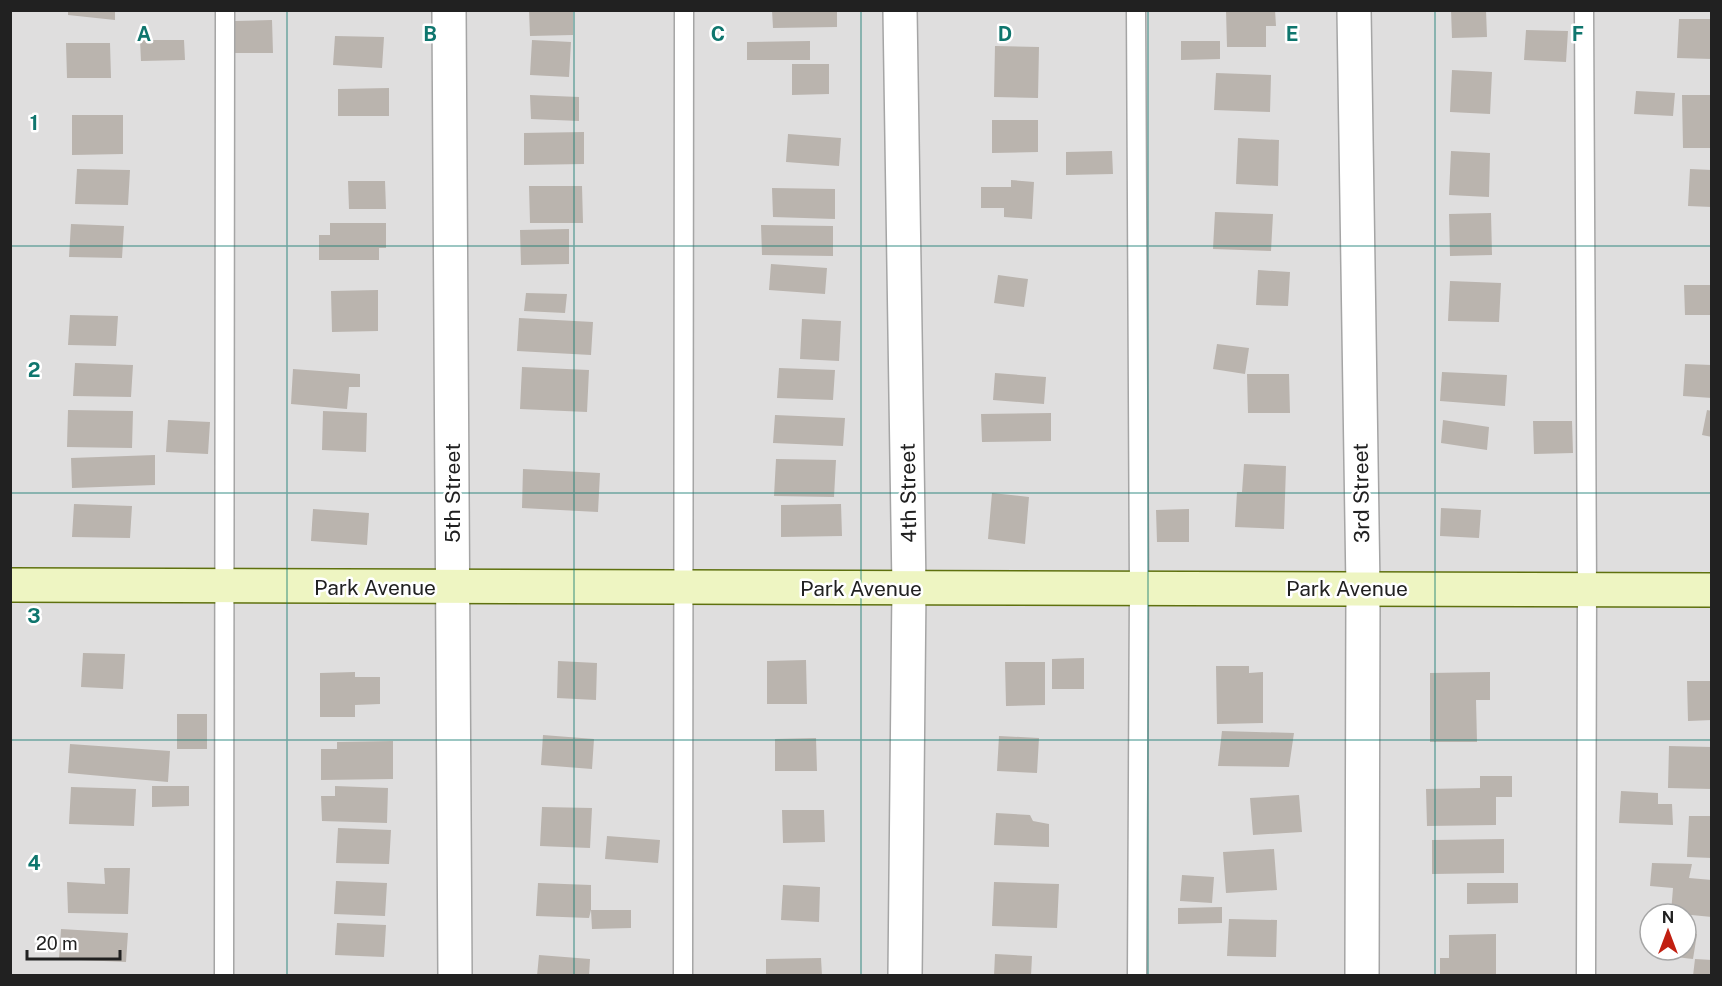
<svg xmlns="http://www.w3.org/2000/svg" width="1722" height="986" viewBox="0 0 1722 986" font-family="'Public Sans',sans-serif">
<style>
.residential{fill:#dfdede;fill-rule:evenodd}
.building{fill:#bab4ae}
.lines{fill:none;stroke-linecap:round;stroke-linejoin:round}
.lane-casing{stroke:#a5a5a5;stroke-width:21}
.street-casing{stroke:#a5a5a5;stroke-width:36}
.secondary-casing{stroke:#5f710f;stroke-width:36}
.lane{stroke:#fff;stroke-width:18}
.street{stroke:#fff;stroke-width:33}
.secondary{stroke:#eef5c2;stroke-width:33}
.grid{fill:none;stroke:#0f766e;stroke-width:1.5;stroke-opacity:0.55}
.labels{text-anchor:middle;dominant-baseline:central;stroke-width:5;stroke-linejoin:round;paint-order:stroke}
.street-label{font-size:21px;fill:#212121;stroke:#fff}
.grid-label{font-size:20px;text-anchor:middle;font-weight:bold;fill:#0f766e;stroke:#fff;stroke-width:5;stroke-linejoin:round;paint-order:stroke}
</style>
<rect width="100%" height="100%" fill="#f1efe9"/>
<path class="residential" d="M 10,11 L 1711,11 L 1711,975 L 11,975 ZM 1650,914 L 1686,914 L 1686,950 L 1650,950 Z"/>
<path class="building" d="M 68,10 L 115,10 L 115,20 L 68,15 Z
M 529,10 L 573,10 L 573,35 L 530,36 Z
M 772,10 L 837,10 L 837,27 L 773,28 Z
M 1226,10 L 1275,10 L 1276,26 L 1266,26 L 1266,47 L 1227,47 Z
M 1451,10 L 1486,10 L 1487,37 L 1452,38 Z
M 1679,19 L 1712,19 L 1712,59 L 1677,58 Z
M 272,20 L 273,53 L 235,53 L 235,21 Z
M 1526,30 L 1568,31 L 1566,62 L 1524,60 Z
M 335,36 L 384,37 L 382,68 L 333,65 Z
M 140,40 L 184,40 L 185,60 L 141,61 Z
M 532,40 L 571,42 L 569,77 L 530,75 Z
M 810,41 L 810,60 L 747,60 L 747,42 Z
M 1181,41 L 1220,41 L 1220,59 L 1181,60 Z
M 66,43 L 110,43 L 111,78 L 67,78 Z
M 995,46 L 1039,47 L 1038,98 L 994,97 Z
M 792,64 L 829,64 L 829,94 L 792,95 Z
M 1452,70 L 1492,72 L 1490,114 L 1450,112 Z
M 1216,73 L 1271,75 L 1270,112 L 1214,110 Z
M 389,88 L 389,116 L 338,116 L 338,89 Z
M 1636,91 L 1675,93 L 1673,116 L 1634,114 Z
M 530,95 L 579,97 L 579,121 L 531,119 Z
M 1682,95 L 1712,95 L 1712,148 L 1683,148 Z
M 72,115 L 123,115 L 123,154 L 72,155 Z
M 992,120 L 1038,120 L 1038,152 L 992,153 Z
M 584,132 L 584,164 L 524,165 L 524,133 Z
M 788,134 L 841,138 L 839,166 L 786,162 Z
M 1238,138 L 1279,140 L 1278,186 L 1236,184 Z
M 1112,151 L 1113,174 L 1066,175 L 1066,152 Z
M 1451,151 L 1490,153 L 1489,197 L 1449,195 Z
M 77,169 L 130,170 L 128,205 L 75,204 Z
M 1690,169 L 1712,170 L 1712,207 L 1688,206 Z
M 1011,180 L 1034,182 L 1032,219 L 1004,217 L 1004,208 L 981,208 L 981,187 L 1011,187 Z
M 348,181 L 385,181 L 386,209 L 349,209 Z
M 529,186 L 582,186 L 583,223 L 530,223 Z
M 772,188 L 835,189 L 835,219 L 773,217 Z
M 1215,212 L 1273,214 L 1271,251 L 1213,249 Z
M 1491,213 L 1492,255 L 1450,256 L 1449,214 Z
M 330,223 L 386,223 L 386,248 L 379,248 L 379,260 L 319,260 L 319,235 L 330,235 Z
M 71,224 L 124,226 L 122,258 L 69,257 Z
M 761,225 L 833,226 L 833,256 L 762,255 Z
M 569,229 L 569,264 L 521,265 L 520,230 Z
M 771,264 L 827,268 L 825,294 L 769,290 Z
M 1258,270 L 1290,272 L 1288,306 L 1256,305 Z
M 998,275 L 1028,279 L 1024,307 L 994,303 Z
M 1450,281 L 1501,283 L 1499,322 L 1448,321 Z
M 1684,285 L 1712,285 L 1712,315 L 1685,315 Z
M 378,290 L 378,331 L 332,332 L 331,291 Z
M 526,293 L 567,294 L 565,313 L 524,311 Z
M 70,315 L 118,316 L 116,346 L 68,345 Z
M 519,318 L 593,322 L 591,355 L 517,351 Z
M 802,319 L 841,321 L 839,361 L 800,359 Z
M 1217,344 L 1249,348 L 1245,374 L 1213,369 Z
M 75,363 L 133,365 L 131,397 L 73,396 Z
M 1685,364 L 1712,365 L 1712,398 L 1683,396 Z
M 522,367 L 589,370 L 587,412 L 520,409 Z
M 779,368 L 835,370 L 833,400 L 777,398 Z
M 293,369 L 360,374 L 360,387 L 349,387 L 347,409 L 291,404 Z
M 1442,372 L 1507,375 L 1505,406 L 1440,401 Z
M 995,373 L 1046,377 L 1044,404 L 993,400 Z
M 1247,374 L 1289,374 L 1290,413 L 1248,413 Z
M 68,410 L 133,411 L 132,448 L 67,447 Z
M 1707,410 L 1712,411 L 1712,437 L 1702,435 Z
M 323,411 L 367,413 L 366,452 L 322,450 Z
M 1051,413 L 1051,441 L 982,442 L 981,414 Z
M 775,415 L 845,418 L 843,446 L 773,443 Z
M 168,420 L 210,422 L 208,454 L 166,452 Z
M 1443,420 L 1489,427 L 1487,450 L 1441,443 Z
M 1533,421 L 1572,421 L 1573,453 L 1534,454 Z
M 155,455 L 155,485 L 72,488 L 71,458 Z
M 776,459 L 836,460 L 834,497 L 774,496 Z
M 1244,464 L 1286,466 L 1284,529 L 1235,527 L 1237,492 L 1242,492 Z
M 523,469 L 600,473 L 598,512 L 522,508 Z
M 992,493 L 1029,497 L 1025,544 L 988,539 Z
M 74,504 L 132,506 L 130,538 L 72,537 Z
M 841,504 L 842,536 L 781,537 L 781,505 Z
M 1441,508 L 1481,510 L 1479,538 L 1440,536 Z
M 313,509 L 369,513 L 367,545 L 311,541 Z
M 1189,509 L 1189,542 L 1157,542 L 1156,510 Z
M 83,653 L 125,654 L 123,689 L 81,687 Z
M 1084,658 L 1084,689 L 1052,689 L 1052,659 Z
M 806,660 L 807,704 L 767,704 L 767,661 Z
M 558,661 L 597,663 L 596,700 L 557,698 Z
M 1005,662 L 1045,662 L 1045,705 L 1006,706 Z
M 1216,666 L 1249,666 L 1249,673 L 1263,672 L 1263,723 L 1217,724 Z
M 355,672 L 355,677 L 380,677 L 380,704 L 355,705 L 355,717 L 320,717 L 320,673 Z
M 1490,672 L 1490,700 L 1476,700 L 1477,742 L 1430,742 L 1430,673 Z
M 1687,681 L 1712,681 L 1712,720 L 1688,721 Z
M 177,714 L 207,714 L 207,749 L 177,749 Z
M 1222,731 L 1294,733 L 1289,767 L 1218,766 Z
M 543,735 L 594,739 L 592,769 L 541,765 Z
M 999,736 L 1039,738 L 1037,773 L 997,771 Z
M 816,738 L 817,771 L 775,771 L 775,739 Z
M 393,741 L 393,779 L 321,780 L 321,749 L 337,749 L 337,742 Z
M 70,744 L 170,751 L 168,782 L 68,773 Z
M 1669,746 L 1712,747 L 1712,789 L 1668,788 Z
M 1480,776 L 1512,776 L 1512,797 L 1496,797 L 1496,825 L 1427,826 L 1426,789 L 1480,788 Z
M 152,786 L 189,786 L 189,806 L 152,807 Z
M 335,786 L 388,788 L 387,823 L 322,821 L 321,796 L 335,796 Z
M 71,787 L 136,789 L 134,826 L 69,824 Z
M 1621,791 L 1658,793 L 1658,804 L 1672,804 L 1673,825 L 1619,823 Z
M 1299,795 L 1302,832 L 1253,835 L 1250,798 Z
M 542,807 L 592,808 L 590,848 L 540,846 Z
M 782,810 L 824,810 L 825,842 L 783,843 Z
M 996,813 L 1030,815 L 1033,821 L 1049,824 L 1049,847 L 994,845 Z
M 1689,816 L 1712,816 L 1712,858 L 1687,857 Z
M 338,828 L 391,830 L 389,864 L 336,863 Z
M 607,836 L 660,840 L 658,863 L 605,859 Z
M 1504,839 L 1504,873 L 1432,874 L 1432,840 Z
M 1274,849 L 1277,890 L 1226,893 L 1223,852 Z
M 1652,863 L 1692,864 L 1689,878 L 1712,880 L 1712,917 L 1671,913 L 1673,888 L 1650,886 Z
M 104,868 L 130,868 L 128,914 L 68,913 L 67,882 L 105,884 Z
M 1182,875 L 1214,877 L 1212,903 L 1180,901 Z
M 336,881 L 387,883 L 385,916 L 334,914 Z
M 994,882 L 1059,884 L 1057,928 L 992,926 Z
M 538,883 L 591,885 L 591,910 L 589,918 L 536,916 Z
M 1467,883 L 1518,883 L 1518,903 L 1467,904 Z
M 783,885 L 820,887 L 819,922 L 781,920 Z
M 1222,907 L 1222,923 L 1178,924 L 1178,908 Z
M 591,910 L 631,910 L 631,928 L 592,929 Z
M 1229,919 L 1277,920 L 1276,957 L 1227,956 Z
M 337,923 L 386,925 L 384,957 L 335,955 Z
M 61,929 L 128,933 L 126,962 L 59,959 Z
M 1686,932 L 1697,934 L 1693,959 L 1658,955 L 1658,950 L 1686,950 Z
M 1496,934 L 1496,976 L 1440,976 L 1440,958 L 1449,958 L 1449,935 Z
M 995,954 L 1032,956 L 1031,976 L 994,976 Z
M 539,955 L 590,959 L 589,976 L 537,976 Z
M 821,958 L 822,976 L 766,976 L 766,959 Z
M 1695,959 L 1712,960 L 1712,976 L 1693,976 Z"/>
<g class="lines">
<defs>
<path id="lane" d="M 1136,10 L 1139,588 L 1137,976
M 1584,10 L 1587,589 L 1586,976
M 224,976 L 225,10
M 683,976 L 684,10"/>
<path id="street" d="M 449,10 L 455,976
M 900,10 L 909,588 L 905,976
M 1354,10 L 1363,588 L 1362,976"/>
<path id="secondary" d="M 10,585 L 1712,590"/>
</defs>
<use href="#lane" class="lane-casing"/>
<use href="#street" class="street-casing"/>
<use href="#secondary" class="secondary-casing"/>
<use href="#lane" class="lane"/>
<use href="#street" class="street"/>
<use href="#secondary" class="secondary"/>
</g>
<path class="grid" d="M 287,10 L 287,976M 574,10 L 574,976M 861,10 L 861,976M 1148,10 L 1148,976M 1435,10 L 1435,976M 10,246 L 1712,246M 10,493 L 1712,493M 10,740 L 1712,740"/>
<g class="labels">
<g class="street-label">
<text transform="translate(452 493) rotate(-90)">5th Street</text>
<text transform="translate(908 493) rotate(-91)">4th Street</text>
<text transform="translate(1361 493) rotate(-91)">3rd Street</text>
<text x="375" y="587">Park Avenue</text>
<text x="861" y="588">Park Avenue</text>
<text x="1347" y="588">Park Avenue</text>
</g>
</g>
<g class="grid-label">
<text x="144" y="41">A</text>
<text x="430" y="41">B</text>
<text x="718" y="41">C</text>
<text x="1005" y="41">D</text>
<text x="1292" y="41">E</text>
<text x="1578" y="41">F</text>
<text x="34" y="130">1</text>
<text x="34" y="377">2</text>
<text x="34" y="623">3</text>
<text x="34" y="870">4</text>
</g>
<rect width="1722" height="986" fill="none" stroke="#212121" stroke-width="24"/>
<g transform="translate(1668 932)"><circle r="28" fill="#ffffff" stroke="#a6a6a6" stroke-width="1.5"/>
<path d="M0-4.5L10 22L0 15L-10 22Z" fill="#c11f11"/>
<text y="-9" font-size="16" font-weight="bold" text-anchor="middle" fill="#212121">N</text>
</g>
<path d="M27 950v9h93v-9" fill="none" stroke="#212121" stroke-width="3"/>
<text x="36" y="950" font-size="18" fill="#212121" stroke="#ffffff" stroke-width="4.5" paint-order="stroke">20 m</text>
</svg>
